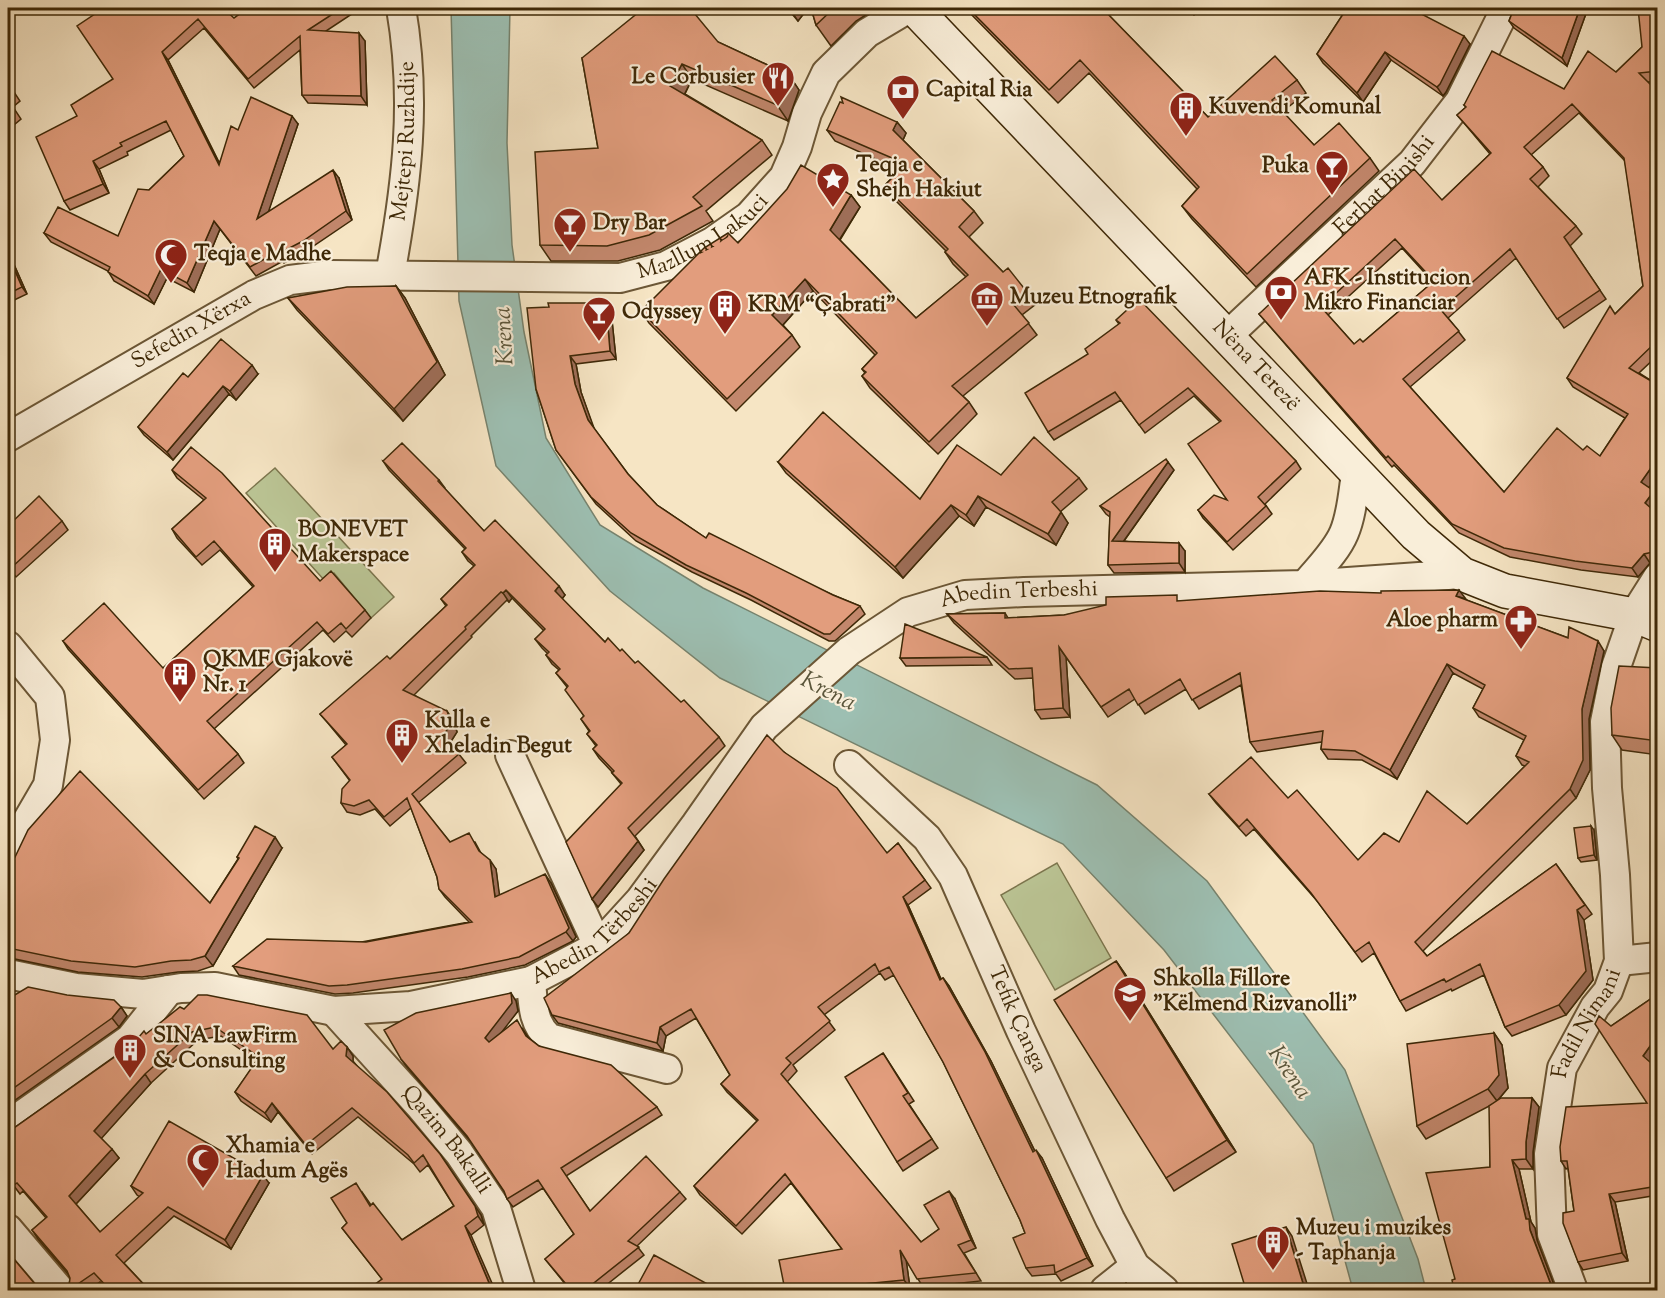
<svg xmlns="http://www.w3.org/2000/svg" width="1665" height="1298" viewBox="0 0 1665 1298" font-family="'Sorts Mill Goudy',serif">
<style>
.green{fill:#bbc595;stroke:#7c764e;stroke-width:1.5}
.water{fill:#9dbfb2;stroke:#77836e;stroke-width:1.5}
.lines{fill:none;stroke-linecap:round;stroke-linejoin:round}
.street-casing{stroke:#6c5736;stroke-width:32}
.secondary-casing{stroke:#3e2807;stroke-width:36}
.street{stroke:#f9eed9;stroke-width:28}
.secondary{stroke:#f9eed9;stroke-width:33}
.wall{fill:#c2876c;stroke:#3e2807;stroke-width:1.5;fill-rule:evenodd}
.shaded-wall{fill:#9e6e58;stroke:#3e2807;stroke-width:1.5}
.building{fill:#e29d7d;stroke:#3e2807;stroke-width:1.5;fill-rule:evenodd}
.labels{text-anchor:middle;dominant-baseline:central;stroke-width:4.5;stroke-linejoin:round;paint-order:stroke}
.poi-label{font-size:22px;font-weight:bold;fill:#3e2807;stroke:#f9eed9;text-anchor:start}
.street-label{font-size:22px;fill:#3e2807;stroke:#f9eed9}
.water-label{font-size:24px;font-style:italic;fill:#5a553a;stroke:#f9eed9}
</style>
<rect width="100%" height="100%" fill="#f6e5c4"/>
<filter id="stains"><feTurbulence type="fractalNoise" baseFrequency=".00333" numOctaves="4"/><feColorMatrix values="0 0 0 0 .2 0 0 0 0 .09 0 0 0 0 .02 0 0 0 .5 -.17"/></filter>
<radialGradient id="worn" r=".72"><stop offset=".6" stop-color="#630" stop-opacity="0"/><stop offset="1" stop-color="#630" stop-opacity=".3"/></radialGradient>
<path class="green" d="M 275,468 L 394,597 L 371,618 L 334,573 L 325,581 L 246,493 Z
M 1057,863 L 1111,958 L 1055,990 L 1001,895 Z"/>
<path class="water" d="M 451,8 L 510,8 L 507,143 L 512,245 L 524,332 L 546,438 L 600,525 L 703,588 L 1097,785 L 1207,881 L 1345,1070 L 1418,1259 L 1426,1290 L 1353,1290 L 1313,1144 L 1164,950 L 1063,844 L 935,783 L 720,678 L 610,591 L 496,466 L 459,301 Z"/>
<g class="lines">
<defs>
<g id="street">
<path id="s1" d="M 390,275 C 407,183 417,100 401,8"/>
<path id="s2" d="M 1227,336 L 1412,163 L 1460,101 L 1506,8"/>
<path id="s3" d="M 8,437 L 254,295 L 290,280 L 330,275 L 620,278 L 666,266 L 712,242 L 749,216 L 784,177 L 797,147 L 807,113 L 826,73 L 867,33 L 909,8"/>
<path d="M 1305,585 C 1318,569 1336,552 1344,533 C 1352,514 1353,493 1356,473"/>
<path d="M 8,646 L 50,697 L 55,740 L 48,785 L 27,821 L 8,860"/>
<path d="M 510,755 L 598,946"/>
<path id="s4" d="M 849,765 L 927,838 L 953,876 L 1021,1031 L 1110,1219 L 1135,1266 L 1164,1290"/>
<path d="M 1619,961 L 1658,957"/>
<path id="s5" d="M 8,974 L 76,988 L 143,994 L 181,988 L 215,987 L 334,1011 L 411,1006 L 531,981 L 598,946 L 640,900 L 696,824 L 764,727 L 849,651 L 908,612 L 965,595 L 1024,592 L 1305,585 L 1462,574"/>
<path d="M 531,981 C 533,1002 532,1023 549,1038 L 667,1069"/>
<path id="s6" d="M 334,1011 L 420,1106 L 459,1153 L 496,1208 L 521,1290"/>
<path d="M 8,1125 L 130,1039 L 169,990"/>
<path d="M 8,1229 L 60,1290"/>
<path d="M 1105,1290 L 1135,1266"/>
<path id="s7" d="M 1573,1290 L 1552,1234 L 1549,1154 L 1562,1068 L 1595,1007 L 1608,991 L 1619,961 L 1615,875 L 1607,788 L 1605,722 L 1616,667 L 1634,615 L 1658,577"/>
</g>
<g id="secondary">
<path id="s8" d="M 914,8 L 1416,535 L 1462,574 L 1505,591 L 1634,615 L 1658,625"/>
</g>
</defs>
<use href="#street" class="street-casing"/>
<use href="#secondary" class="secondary-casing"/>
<use href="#street" class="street"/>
<use href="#secondary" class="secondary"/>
</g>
<path class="wall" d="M 104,8 L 234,18 L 248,8 L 361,8 L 326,31 L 365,41 L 367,105 L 308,103 L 302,95 L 300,50 L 254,88 L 204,28 L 168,60 L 219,163 L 238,130 L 298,124 L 268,212 L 339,178 L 352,220 L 309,249 L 284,263 L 283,261 L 256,276 L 220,229 L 194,292 L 167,278 L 154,304 L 114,281 L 108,271 L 51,242 L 44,233 L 118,236 L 149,190 L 184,156 L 171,130 L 127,152 L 128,155 L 99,169 L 109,193 L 70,210 L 64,201 L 77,116 L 113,79 Z
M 787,8 L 808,8 L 798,21 Z
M 811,8 L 865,8 L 869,13 L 856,21 L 831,46 L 816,25 Z
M 965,8 L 1102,8 L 1208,117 L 1297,80 L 1306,93 L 1282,112 L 1314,145 L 1370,158 L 1379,171 L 1256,287 L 1192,219 L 1182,206 L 1197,189 L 1089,73 L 1058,103 Z
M 1187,8 L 1201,8 L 1194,15 Z
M 1347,8 L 1411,8 L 1470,44 L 1446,92 L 1443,96 L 1391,60 L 1363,102 L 1323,63 L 1317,54 Z
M 1514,8 L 1588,8 L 1567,66 L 1514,28 L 1509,21 Z
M 1658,8 L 1658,81 L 1648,82 L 1658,92 L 1658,355 L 1639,373 L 1658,385 L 1658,476 L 1649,487 L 1654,491 L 1658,495 L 1658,504 L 1653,510 L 1658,514 L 1658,561 L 1650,563 L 1638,577 L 1581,570 L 1510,557 L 1459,533 L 1394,465 L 1392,467 L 1266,322 L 1259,314 L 1442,200 L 1490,154 L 1464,123 L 1457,115 L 1466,107 L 1464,105 L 1564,89 L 1616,72 L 1642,47 ZM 1579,113 L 1625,161 L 1643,286 L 1615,314 L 1567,378 L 1573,387 L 1625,418 L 1600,456 L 1583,450 L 1504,492 L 1410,387 L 1465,340 L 1448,318 L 1516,258 L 1564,328 L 1606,299 L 1570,246 L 1582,234 L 1576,226 L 1538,187 L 1549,176 L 1543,167 L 1531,155 ZM 1402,248 L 1433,282 L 1363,342 L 1354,344 L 1328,315 Z
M 718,42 L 789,75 L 799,90 L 788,121 L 692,79 L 685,94 L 762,140 L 772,155 L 706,211 L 713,221 L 660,250 L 618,261 L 551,261 L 540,245 L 598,148 L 582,58 Z
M 8,83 L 20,101 L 13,107 L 21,119 L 8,130 Z
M 897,122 L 906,133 L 903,140 L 974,211 L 983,223 L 969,237 L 1003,272 L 1027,292 L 1036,304 L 1022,315 L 1037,335 L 963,396 L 969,402 L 977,414 L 938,454 L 870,388 L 862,376 L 865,373 L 862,369 L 875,355 L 813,291 L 783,325 L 792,335 L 800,347 L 736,411 L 649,323 L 641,311 L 738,243 L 851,195 L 860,207 L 840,240 L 916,318 L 966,277 L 953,264 L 945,252 L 946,251 L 893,198 L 884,186 L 900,170 L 835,141 L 827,130 Z
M 8,251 L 27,294 L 8,303 Z
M 396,286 L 405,298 L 445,375 L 403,421 L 297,310 L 288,298 Z
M 606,303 L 611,311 L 616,359 L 576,364 L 581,392 L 593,427 L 628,474 L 657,505 L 706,538 L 833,595 L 860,606 L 865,614 L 835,641 L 829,641 L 751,600 L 692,572 L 636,541 L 596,504 L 556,450 L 536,389 Z
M 1116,320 L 1296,461 L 1301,469 L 1265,504 L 1272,514 L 1233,550 L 1203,518 L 1198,510 L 1227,500 L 1220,422 L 1194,396 L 1145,433 L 1121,400 L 1054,440 L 1048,432 L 1119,324 Z
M 258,374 L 236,400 L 229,394 L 173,460 L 144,435 L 138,427 L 188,377 Z
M 383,461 L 439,480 L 445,488 L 445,489 L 484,531 L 565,595 L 562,599 L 605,642 L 620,651 L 635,663 L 719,737 L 725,746 L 635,836 L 644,850 L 598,907 L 592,899 L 621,784 L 612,773 L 613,773 L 599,758 L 593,749 L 596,746 L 587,734 L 589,731 L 581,719 L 584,716 L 567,687 L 556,673 L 559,670 L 552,664 L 546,655 L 548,654 L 542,648 L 535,639 L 544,631 L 512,598 L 509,602 L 507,600 L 471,636 L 472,637 L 414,695 L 453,720 L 457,732 L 450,743 L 466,763 L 418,803 L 450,842 L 475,842 L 481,853 L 496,869 L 499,895 L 551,883 L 576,937 L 573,941 L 525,965 L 468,977 L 353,993 L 335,994 L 239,975 L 233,966 L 469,922 L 445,897 L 439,889 L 437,877 L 411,808 L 390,826 L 375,809 L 360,815 L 347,812 L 341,803 L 350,781 L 332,757 L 346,745 L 327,722 L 320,714 L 390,659 L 446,606 L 441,599 L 474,566 L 468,561 L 462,552 L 465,549 L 389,470 Z
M 778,462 L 920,499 L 1001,475 L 1079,478 L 1087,489 L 1060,512 L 1068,523 L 1056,545 L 986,507 L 974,526 L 959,516 L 903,578 L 786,473 Z
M 172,470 L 320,581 L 365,610 L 371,618 L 352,637 L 346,631 L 334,642 L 323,630 L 214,729 L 238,754 L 244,763 L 204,799 L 68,649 L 63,641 L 163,668 L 253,587 L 220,550 L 202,565 L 177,538 L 172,529 L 204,500 L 177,478 Z
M 1174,470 L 1124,541 L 1185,551 L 1185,572 L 1114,573 L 1108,565 L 1110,517 L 1106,514 L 1100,506 Z
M 62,521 L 68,530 L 16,577 L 8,567 L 8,526 Z
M 1466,600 L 1604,651 L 1589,719 L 1590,770 L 1576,798 L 1423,951 L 1427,956 L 1556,864 L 1592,914 L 1584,920 L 1593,980 L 1566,1015 L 1512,1036 L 1505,1027 L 1484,975 L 1452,991 L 1451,989 L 1406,1011 L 1400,1001 L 1374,953 L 1362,962 L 1318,902 L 1254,829 L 1246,836 L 1216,803 L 1209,794 L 1288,798 L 1358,860 L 1399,842 L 1467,824 L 1525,766 L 1522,765 L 1516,756 L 1524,740 L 1479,717 L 1473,708 L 1483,689 L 1453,673 L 1397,779 L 1362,760 L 1328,759 L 1321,749 L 1322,742 L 1257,752 L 1250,742 L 1241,685 L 1199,709 L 1186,689 L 1145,714 L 1135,699 L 1108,717 L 1066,657 L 1070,717 L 1041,719 L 1035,710 L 1033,678 L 1015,679 L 954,623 L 947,614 L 1005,613 L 1008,618 L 1064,615 L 1181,601 Z
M 987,657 L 992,665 L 906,666 L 900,658 Z
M 1658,668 L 1658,755 L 1622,750 L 1612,735 Z
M 8,720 L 9,722 L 13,787 L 9,787 L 8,794 Z
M 784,752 L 887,853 L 898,843 L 931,888 L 908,905 L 941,979 L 943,978 L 949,986 L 991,1061 L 1035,1151 L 1042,1158 L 1093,1266 L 1061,1281 L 1056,1274 L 1032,1276 L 1026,1268 L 1025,1233 L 1020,1220 L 943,1062 L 894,975 L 885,980 L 880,973 L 824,1015 L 835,1030 L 793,1065 L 797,1071 L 787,1082 L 921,1242 L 939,1229 L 955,1199 L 976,1248 L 964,1253 L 981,1281 L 923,1287 L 906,1260 L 910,1288 L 888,1290 L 785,1290 L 842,1249 L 791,1183 L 742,1234 L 700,1195 L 694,1186 L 757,1121 L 727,1092 L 721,1084 L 730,1075 L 696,1018 L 666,1036 L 663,1051 L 558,1023 L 552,1015 L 629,933 Z
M 1594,830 L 1597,860 L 1581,862 L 1578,858 Z
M 282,848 L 213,966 L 198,971 L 178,972 L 142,977 L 78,972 L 15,959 L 8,948 L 210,903 L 238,859 L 237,857 Z
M 1116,961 L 1125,974 L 1236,1152 L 1174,1191 L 1166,1178 Z
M 1658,994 L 1658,1051 L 1650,1063 L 1658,1069 L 1658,1195 L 1615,1202 L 1628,1261 L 1583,1270 L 1578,1262 L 1574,1211 L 1568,1168 L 1566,1169 L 1561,1161 L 1647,1103 L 1611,1026 Z
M 8,999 L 121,1007 L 127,1016 L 119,1027 L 8,1105 Z
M 516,1001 L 518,1011 L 500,1033 L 522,1028 L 528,1037 L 539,1046 L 657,1107 L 662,1115 L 566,1176 L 590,1211 L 680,1192 L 686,1199 L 637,1246 L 644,1255 L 600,1290 L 570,1290 L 545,1259 L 574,1234 L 543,1188 L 513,1207 L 507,1199 L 504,1191 L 472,1143 L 406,1066 L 401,1059 Z
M 184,1009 L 333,1049 L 347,1047 L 353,1056 L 353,1061 L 481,1215 L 484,1225 L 471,1235 L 376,1288 L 382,1279 L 342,1228 L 347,1223 L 362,1192 L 371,1205 L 402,1240 L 454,1206 L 428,1165 L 420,1172 L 414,1164 L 358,1117 L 312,1154 L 278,1112 L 271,1122 L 241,1101 L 235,1092 L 257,1061 L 221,1036 L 198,1040 L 151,1083 L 101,1138 L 119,1158 L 76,1204 L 100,1232 L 140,1197 L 137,1195 L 131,1186 L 269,1183 L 231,1249 L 174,1216 L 124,1263 L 149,1290 L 108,1290 L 100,1282 L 88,1290 L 66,1290 L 69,1286 L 70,1278 L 68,1274 L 38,1239 L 32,1230 L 46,1218 L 23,1191 L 20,1194 L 8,1178 L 8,1131 L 11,1130 L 146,1034 Z
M 1494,1033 L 1502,1045 L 1508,1088 L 1498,1100 L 1532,1098 L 1539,1107 L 1533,1152 L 1533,1169 L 1519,1169 L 1531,1222 L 1535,1228 L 1537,1240 L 1455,1279 L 1490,1167 L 1493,1104 L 1426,1139 L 1417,1126 Z
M 883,1053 L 914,1101 L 909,1104 L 938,1148 L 903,1171 L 897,1162 Z"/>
<path class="shaded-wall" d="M 789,8 L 808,8 L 798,21 Z
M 1580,8 L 1588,8 L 1567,66 L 1562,58 Z
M 359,33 L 365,41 L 367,105 L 361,96 Z
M 1464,36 L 1470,44 L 1446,92 L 1443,96 L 1437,87 Z
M 162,52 L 168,60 L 225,174 L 219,165 Z
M 1385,52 L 1391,60 L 1363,102 L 1357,93 Z
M 682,64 L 692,79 L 681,101 L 670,86 Z
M 789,75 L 799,90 L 788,121 L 777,105 Z
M 292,116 L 298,124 L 263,228 L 257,219 Z
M 897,122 L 906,133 L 902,142 L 893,130 Z
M 93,161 L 99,169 L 109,193 L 103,184 Z
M 333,170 L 339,178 L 352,220 L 346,211 Z
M 851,195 L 860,207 L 838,242 L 830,230 Z
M 214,221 L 220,229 L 194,292 L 187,283 Z
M 8,251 L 27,294 L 22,287 L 8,255 Z
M 161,269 L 167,278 L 154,304 L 148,296 Z
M 805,279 L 813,291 L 781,327 L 772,315 Z
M 396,286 L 405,298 L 445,375 L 403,421 L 394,409 Z
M 606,303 L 611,311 L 616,359 L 610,351 Z
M 570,356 L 576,364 L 581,392 L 594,428 L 588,420 L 575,384 Z
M 252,365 L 258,374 L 236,400 L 230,391 Z
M 223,386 L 229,394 L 173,460 L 167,452 Z
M 1658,458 L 1658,476 L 1647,490 L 1641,482 Z
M 1168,462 L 1174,470 L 1118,549 L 1112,541 Z
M 1654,491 L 1658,495 L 1658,504 L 1652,512 L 1645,503 Z
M 978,496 L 986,507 L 974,526 L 966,515 Z
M 951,505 L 959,516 L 903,578 L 895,567 Z
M 1061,512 L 1068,523 L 1056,545 L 1048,534 Z
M 1179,543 L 1185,551 L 1185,572 L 1179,563 Z
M 1644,554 L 1650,563 L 1638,577 L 1632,568 Z
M 559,586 L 565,595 L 561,600 L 555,591 Z
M 506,590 L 512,598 L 509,602 L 503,593 Z
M 1459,590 L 1466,599 L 1456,596 Z
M 1598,641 L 1604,651 L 1589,719 L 1590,770 L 1576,798 L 1570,789 L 1582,709 Z
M 1059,647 L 1066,657 L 1070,717 L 1063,708 Z
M 1447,664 L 1453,673 L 1397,779 L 1390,770 Z
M 447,711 L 453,720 L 457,732 L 450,743 L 444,735 Z
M 8,720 L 9,722 L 13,787 L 8,779 Z
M 1591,826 L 1594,830 L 1597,860 L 1594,855 Z
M 275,837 L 282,848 L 213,966 L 205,956 Z
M 638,841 L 644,850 L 598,907 L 592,899 Z
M 490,860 L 496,869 L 501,906 L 495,897 Z
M 545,874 L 551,883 L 576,937 L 573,941 L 566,932 Z
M 903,897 L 908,905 L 945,988 L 940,980 Z
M 1577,910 L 1584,920 L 1593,980 L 1566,1015 L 1559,1005 Z
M 1116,961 L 1125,974 L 1236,1152 L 1227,1140 Z
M 943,978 L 949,986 L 991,1061 L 1039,1160 L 1033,1152 Z
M 511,993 L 516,1001 L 518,1011 L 491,1046 L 485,1038 Z
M 121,1007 L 127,1016 L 119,1027 L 112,1018 Z
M 660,1027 L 666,1036 L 663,1051 L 657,1043 Z
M 1494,1033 L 1502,1045 L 1508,1088 L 1497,1101 L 1488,1089 Z
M 1658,1035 L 1658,1051 L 1649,1064 L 1643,1056 Z
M 347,1047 L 353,1056 L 353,1065 L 346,1056 Z
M 145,1074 L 151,1083 L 100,1140 L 94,1131 Z
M 1532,1098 L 1539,1107 L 1533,1152 L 1533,1169 L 1526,1159 L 1526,1142 Z
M 272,1103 L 278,1112 L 271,1122 L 265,1113 Z
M 112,1149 L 119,1158 L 75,1205 L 69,1196 Z
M 1036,1150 L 1042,1158 L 1093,1266 L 1087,1258 Z
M 440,1154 L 481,1215 L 484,1225 L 478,1216 Z
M 1512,1160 L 1519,1169 L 1531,1222 L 1535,1228 L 1537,1240 L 1556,1290 L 1553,1290 L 1526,1219 Z
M 263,1175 L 269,1183 L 231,1249 L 225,1240 Z
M 949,1191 L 955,1199 L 976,1248 L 971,1240 Z
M 1609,1194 L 1615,1202 L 1628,1261 L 1622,1253 Z
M 465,1226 L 471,1235 L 495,1290 L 492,1290 Z
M 1286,1227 L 1292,1236 L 1309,1290 L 1305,1290 Z
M 900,1250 L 906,1259 L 910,1288 L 904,1280 Z"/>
<path class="building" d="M 104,8 L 223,8 L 234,18 L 248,8 L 342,8 L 308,30 L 359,33 L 361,96 L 302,95 L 300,36 L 248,79 L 198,19 L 162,52 L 219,165 L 231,126 L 238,130 L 251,97 L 292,116 L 257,219 L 333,170 L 346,211 L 303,241 L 278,254 L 277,252 L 250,267 L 214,221 L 187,283 L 161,269 L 148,296 L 108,272 L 110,267 L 44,233 L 58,207 L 118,236 L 138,189 L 149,190 L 184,156 L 166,121 L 120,143 L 122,146 L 93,161 L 103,184 L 64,201 L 36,137 L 77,116 L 71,105 L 113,79 L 77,26 Z
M 644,8 L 690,8 L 718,42 L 789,75 L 777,105 L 682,64 L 670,86 L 762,140 L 693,197 L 702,206 L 649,235 L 607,246 L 540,245 L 535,152 L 598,148 L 582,58 Z
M 811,8 L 834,8 L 816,25 Z
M 968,8 L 1102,8 L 1208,117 L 1275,56 L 1297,80 L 1272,100 L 1314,145 L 1339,123 L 1370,158 L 1247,274 L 1182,206 L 1199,187 L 1080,60 L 1049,90 Z
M 1347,8 L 1410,8 L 1464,36 L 1440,84 L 1437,87 L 1385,52 L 1357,93 L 1317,54 Z
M 1514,8 L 1580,8 L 1562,58 L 1509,21 Z
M 1638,8 L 1658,8 L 1658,71 L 1639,73 L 1658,92 L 1658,340 L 1629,368 L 1658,385 L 1658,458 L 1641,482 L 1654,491 L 1645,503 L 1658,514 L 1658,553 L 1653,552 L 1644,554 L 1632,568 L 1575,561 L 1504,548 L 1452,524 L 1388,456 L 1386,458 L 1259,314 L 1414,169 L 1442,200 L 1491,153 L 1457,115 L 1466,107 L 1464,105 L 1492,51 L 1564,89 L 1588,51 L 1616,72 L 1642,47 ZM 1572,104 L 1624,158 L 1643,286 L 1615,314 L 1610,306 L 1567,378 L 1628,414 L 1600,456 L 1587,446 L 1583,450 L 1557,428 L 1504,492 L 1403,379 L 1459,331 L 1441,310 L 1510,249 L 1557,319 L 1600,290 L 1564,237 L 1576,226 L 1530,179 L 1543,167 L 1524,147 ZM 1395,239 L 1434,281 L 1363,342 L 1360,339 L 1354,344 L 1321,307 Z
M 8,83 L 14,93 L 8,99 Z
M 841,97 L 897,122 L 893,130 L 974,211 L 959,227 L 1003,272 L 1008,268 L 1027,292 L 1013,304 L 1029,323 L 952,386 L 969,402 L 929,442 L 862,376 L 866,372 L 862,369 L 877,353 L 805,279 L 772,315 L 792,335 L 727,399 L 641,311 L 704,248 L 728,233 L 738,243 L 787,189 L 801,165 L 851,195 L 830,230 L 916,318 L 968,275 L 945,252 L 948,249 L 884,186 L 906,164 L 827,130 L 840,102 L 843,103 Z
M 8,99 L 15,111 L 8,117 Z
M 8,255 L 22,287 L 8,294 Z
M 396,286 L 437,362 L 394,409 L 288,298 L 347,287 Z
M 1139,299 L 1296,461 L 1258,497 L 1266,506 L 1227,542 L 1198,510 L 1214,495 L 1227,500 L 1188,444 L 1221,421 L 1188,388 L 1139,425 L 1115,392 L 1048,432 L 1025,393 L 1088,354 L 1085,349 L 1120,323 L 1116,320 Z
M 548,303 L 606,303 L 610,351 L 570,356 L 575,384 L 588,420 L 628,474 L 657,505 L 706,538 L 709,533 L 833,595 L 860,606 L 830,634 L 824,634 L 746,593 L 686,565 L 631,533 L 591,497 L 556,450 L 536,389 L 527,308 L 549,307 Z
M 221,339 L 252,365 L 230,391 L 223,386 L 167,452 L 138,427 L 183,373 L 188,377 Z
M 823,412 L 920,499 L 957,445 L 1001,475 L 1034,437 L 1079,478 L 1052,502 L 1061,512 L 1048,534 L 978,496 L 966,515 L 951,505 L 895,567 L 778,462 Z
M 402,443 L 439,480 L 438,481 L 484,531 L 495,520 L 559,586 L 555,591 L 605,642 L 608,638 L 620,651 L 622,649 L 635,663 L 638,661 L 681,702 L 684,700 L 719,737 L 628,828 L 638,841 L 592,899 L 566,842 L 622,783 L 612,773 L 614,771 L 593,749 L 597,745 L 587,734 L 590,731 L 581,719 L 584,716 L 565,690 L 568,686 L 556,673 L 560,669 L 546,655 L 549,652 L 535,639 L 545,629 L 506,590 L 503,593 L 501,592 L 465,627 L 466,629 L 403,690 L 447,711 L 451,723 L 444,735 L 459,754 L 412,794 L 450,842 L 469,833 L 479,851 L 490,860 L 495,897 L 545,874 L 569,928 L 566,932 L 519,957 L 462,969 L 347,985 L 329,986 L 233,966 L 267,939 L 366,942 L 472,922 L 439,889 L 437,877 L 407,798 L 384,817 L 369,800 L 354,806 L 341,803 L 342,789 L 350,780 L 332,757 L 347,744 L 320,714 L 387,656 L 390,659 L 447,605 L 441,599 L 475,565 L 462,552 L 466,548 L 383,461 Z
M 191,447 L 222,473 L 320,581 L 331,571 L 365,610 L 346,629 L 341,623 L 328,634 L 317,622 L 207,721 L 238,754 L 198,790 L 63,641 L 104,603 L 163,668 L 254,586 L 214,541 L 196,557 L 172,529 L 206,498 L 172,470 Z
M 1166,459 L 1168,462 L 1112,541 L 1179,543 L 1179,563 L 1108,565 L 1110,512 L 1100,506 Z
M 39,496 L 62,521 L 11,568 L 8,565 L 8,526 Z
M 1459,590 L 1456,596 L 1568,638 L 1569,627 L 1598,641 L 1582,709 L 1583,760 L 1570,789 L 1415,942 L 1427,956 L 1556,864 L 1585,905 L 1577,910 L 1586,971 L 1559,1005 L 1505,1027 L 1480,964 L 1446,982 L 1444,979 L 1400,1001 L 1369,942 L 1355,952 L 1311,893 L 1247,819 L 1239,827 L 1209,794 L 1251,757 L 1288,798 L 1297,790 L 1358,860 L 1384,833 L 1399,842 L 1427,791 L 1467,824 L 1529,762 L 1516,756 L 1526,736 L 1473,708 L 1485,685 L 1447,664 L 1390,770 L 1355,751 L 1321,749 L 1323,731 L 1250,742 L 1240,673 L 1192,700 L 1180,679 L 1138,705 L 1129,689 L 1101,707 L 1059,647 L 1063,708 L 1035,710 L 1032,668 L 1009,669 L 947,614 L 1005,613 L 1005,618 L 1064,615 L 1106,605 L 1106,597 L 1177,595 L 1177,601 L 1320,591 L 1381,593 L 1381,591 Z
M 905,624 L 987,657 L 900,658 Z
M 1619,666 L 1658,668 L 1658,741 L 1612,735 L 1611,708 Z
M 767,735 L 784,752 L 837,788 L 887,853 L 898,843 L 925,880 L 903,897 L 940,980 L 943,978 L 985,1052 L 1033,1152 L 1036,1150 L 1087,1258 L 1055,1273 L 1054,1265 L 1026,1268 L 1013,1238 L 1025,1233 L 1020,1220 L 943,1062 L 889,967 L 879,972 L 875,964 L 818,1007 L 830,1021 L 786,1058 L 791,1063 L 781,1074 L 921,1242 L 939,1229 L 924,1205 L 949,1191 L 971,1240 L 958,1245 L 976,1273 L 917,1279 L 900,1250 L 904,1280 L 823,1288 L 823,1290 L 785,1290 L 779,1260 L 842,1249 L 785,1174 L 736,1226 L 694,1186 L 758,1120 L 721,1084 L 730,1075 L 691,1009 L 660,1027 L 657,1043 L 552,1015 L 544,998 L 629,933 L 664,879 Z
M 80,771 L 210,903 L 239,858 L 237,857 L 255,826 L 275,837 L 205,956 L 191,960 L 171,961 L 135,967 L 71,961 L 8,948 L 8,864 L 15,857 L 28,830 Z
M 1591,826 L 1594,855 L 1578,858 L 1574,828 Z
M 1116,961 L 1227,1140 L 1166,1178 L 1054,1000 Z
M 28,987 L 67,995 L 114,1000 L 121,1007 L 112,1018 L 8,1092 L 8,999 Z
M 511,993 L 512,1003 L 485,1038 L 489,1042 L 517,1020 L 526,1036 L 539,1046 L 611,1065 L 657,1107 L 561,1168 L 590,1211 L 646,1156 L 680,1192 L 628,1241 L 639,1247 L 585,1290 L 571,1290 L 545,1259 L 574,1234 L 538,1180 L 507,1199 L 504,1191 L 467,1136 L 401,1059 L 384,1030 L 416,1013 Z
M 1658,994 L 1658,1035 L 1643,1056 L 1658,1069 L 1658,1186 L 1609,1194 L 1622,1253 L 1578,1262 L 1563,1223 L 1563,1213 L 1574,1211 L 1567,1161 L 1561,1161 L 1560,1147 L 1566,1107 L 1647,1103 L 1595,1024 L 1599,1016 L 1611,1026 Z
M 198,995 L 207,995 L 307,1015 L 333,1049 L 341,1041 L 347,1047 L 346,1056 L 387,1092 L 440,1154 L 475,1206 L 478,1216 L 465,1226 L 492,1290 L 372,1290 L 376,1288 L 374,1285 L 382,1279 L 342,1228 L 347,1223 L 331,1198 L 356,1183 L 370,1206 L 373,1203 L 402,1240 L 454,1206 L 423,1155 L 414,1163 L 408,1155 L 352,1108 L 306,1145 L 272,1103 L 265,1113 L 235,1092 L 259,1057 L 215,1027 L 192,1032 L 145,1074 L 94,1131 L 112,1149 L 69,1196 L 100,1232 L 143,1193 L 131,1186 L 169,1121 L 263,1175 L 225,1240 L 168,1207 L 116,1255 L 149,1290 L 110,1290 L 94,1273 L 69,1290 L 66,1290 L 69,1286 L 70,1278 L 67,1271 L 32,1230 L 47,1217 L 17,1183 L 14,1185 L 8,1177 L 8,1131 L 11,1130 L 133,1044 L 144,1031 L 146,1034 L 180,1007 L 184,1009 Z
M 1494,1033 L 1499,1075 L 1488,1089 L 1417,1126 L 1407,1044 Z
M 883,1053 L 908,1093 L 903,1096 L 932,1139 L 897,1162 L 845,1077 Z
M 1501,1098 L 1532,1098 L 1526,1142 L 1526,1159 L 1512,1160 L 1526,1219 L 1529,1219 L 1530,1230 L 1553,1290 L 1454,1290 L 1452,1280 L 1455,1279 L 1426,1173 L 1490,1167 L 1489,1106 Z
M 1286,1227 L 1305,1290 L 1246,1290 L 1232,1244 Z
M 8,1252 L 40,1290 L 8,1290 Z
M 654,1255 L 713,1287 L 711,1290 L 635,1290 Z
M 1126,1283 L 1132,1290 L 1117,1290 Z"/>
<defs>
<symbol id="restaurant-pin" viewBox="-11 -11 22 30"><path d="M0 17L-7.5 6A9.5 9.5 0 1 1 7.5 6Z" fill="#8f2418" stroke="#f9eed9"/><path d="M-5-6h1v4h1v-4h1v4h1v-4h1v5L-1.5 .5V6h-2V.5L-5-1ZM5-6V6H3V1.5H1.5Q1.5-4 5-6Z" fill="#fff"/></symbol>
<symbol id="bank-pin" viewBox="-11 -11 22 30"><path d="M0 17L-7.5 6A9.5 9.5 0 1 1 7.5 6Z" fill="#8f2418" stroke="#f9eed9"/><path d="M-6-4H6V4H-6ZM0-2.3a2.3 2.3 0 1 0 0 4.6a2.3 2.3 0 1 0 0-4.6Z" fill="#fff"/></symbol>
<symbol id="building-pin" viewBox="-11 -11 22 30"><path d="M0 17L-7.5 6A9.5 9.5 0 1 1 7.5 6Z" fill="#8f2418" stroke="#f9eed9"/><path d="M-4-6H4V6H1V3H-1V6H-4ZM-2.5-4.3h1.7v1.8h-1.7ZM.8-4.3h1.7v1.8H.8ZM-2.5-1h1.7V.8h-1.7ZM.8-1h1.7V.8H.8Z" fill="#fff"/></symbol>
<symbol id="bar-pin" viewBox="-11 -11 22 30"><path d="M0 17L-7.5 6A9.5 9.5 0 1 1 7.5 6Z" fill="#8f2418" stroke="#f9eed9"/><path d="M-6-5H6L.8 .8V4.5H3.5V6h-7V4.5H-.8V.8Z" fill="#fff"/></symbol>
<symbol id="sight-pin" viewBox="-11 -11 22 30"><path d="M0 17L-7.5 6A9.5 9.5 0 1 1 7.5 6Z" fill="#8f2418" stroke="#f9eed9"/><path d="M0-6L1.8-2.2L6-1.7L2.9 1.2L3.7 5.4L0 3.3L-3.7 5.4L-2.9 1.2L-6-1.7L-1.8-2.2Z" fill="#fff"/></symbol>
<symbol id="mosque-pin" viewBox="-11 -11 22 30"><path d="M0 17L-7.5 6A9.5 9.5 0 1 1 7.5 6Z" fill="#8f2418" stroke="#f9eed9"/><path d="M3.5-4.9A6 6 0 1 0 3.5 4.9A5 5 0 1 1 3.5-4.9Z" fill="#fff"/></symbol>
<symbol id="museum-pin" viewBox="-11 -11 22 30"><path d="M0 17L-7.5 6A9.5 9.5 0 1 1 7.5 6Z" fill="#8f2418" stroke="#f9eed9"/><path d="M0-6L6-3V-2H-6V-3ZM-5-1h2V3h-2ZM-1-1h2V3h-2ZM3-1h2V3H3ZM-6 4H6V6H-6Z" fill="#fff"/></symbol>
<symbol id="pharmacy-pin" viewBox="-11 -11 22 30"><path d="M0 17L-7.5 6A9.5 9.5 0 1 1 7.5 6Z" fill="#8f2418" stroke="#f9eed9"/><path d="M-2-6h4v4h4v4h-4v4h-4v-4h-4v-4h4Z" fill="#fff"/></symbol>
<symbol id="school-pin" viewBox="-11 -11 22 30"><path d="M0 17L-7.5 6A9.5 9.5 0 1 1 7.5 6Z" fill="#8f2418" stroke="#f9eed9"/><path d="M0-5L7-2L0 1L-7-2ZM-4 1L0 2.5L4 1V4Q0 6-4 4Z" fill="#fff"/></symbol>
</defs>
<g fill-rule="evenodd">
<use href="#restaurant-pin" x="759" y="59" width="38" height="52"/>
<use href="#bank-pin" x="884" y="72" width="38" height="52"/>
<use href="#building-pin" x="1167" y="89" width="38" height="52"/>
<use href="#bar-pin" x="1313" y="148" width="38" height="52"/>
<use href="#sight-pin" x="814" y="160" width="38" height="52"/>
<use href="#bar-pin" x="551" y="205" width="38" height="52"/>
<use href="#mosque-pin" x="152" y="236" width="38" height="52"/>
<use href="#bank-pin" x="1262" y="273" width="38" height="52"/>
<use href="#museum-pin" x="968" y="279" width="38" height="52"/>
<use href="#building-pin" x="706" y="287" width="38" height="52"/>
<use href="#bar-pin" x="580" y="294" width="38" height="52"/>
<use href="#building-pin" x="256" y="525" width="38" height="52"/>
<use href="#pharmacy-pin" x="1502" y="602" width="38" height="52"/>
<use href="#building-pin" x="161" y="655" width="38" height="52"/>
<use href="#building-pin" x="383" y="716" width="38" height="52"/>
<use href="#school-pin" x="1111" y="974" width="38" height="52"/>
<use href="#building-pin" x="111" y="1031" width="38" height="52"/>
<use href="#mosque-pin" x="184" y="1141" width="38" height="52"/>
<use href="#building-pin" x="1254" y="1223" width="38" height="52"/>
</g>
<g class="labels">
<g class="poi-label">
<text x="755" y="78" text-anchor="end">Le Corbusier</text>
<text x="926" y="91">Capital Ria</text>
<text x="1209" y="108">Kuvendi Komunal</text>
<text x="856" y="166">Teqja e<tspan x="856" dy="25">Shejh Hakiut</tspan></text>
<text x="1309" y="167" text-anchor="end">Puka</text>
<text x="593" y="224">Dry Bar</text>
<text x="194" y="255">Teqja e Madhe</text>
<text x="1304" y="279">AFK - Institucion<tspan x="1304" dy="25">Mikro Financiar</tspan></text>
<text x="1010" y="298">Muzeu Etnografik</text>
<text x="748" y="306">KRM “Çabrati”</text>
<text x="622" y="313">Odyssey</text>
<text x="298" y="531">BONEVET<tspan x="298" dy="25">Makerspace</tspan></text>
<text x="1498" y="621" text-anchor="end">Aloe pharm</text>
<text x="203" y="661">QKMF Gjakovë<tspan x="203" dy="25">Nr. 1</tspan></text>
<text x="425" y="722">Kulla e<tspan x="425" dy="25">Xheladin Begut</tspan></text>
<text x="1153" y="980">Shkolla Fillore<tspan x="1153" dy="25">"Këlmend Rizvanolli"</tspan></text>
<text x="153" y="1037">SINA LawFirm<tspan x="153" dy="25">&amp; Consulting</tspan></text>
<text x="226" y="1147">Xhamia e<tspan x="226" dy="25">Hadum Agës</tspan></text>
<text x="1296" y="1229">Muzeu i muzikes<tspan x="1296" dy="25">- Taphanja</tspan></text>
</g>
<g class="street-label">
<text stroke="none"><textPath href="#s1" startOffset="135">Mejtepi Ruzhdije</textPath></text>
<text stroke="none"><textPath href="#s2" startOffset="218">Ferhat Binishi</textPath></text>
<text stroke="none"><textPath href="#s3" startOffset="747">Mazllum Lakuci</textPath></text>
<text stroke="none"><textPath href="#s3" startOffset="212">Sefedin Xërxa</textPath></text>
<text stroke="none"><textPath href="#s8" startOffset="495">Nëna Terezë</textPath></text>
<text stroke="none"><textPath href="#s5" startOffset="1179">Abedin Terbeshi</textPath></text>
<text stroke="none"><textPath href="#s5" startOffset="612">Abedin Tërbeshi</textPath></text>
<text stroke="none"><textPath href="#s4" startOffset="310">Tefik Çanga</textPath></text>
<text stroke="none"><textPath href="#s7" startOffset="278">Fadil Nimani</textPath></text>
<text stroke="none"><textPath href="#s6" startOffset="171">Qazim Bakalli</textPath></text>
</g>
<g class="water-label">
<text transform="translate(505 336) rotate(-93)">Krena</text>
<text transform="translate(828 692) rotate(27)">Krena</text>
<text transform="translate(1289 1073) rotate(56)">Krena</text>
</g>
</g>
<rect width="1665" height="1298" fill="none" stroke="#f6e5c4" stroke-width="30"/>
<rect x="9" y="9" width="1647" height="1280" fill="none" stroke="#3e2807" stroke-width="3"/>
<rect x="15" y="15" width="1635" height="1268" fill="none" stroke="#3e2807" stroke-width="1.5"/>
<rect width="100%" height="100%" filter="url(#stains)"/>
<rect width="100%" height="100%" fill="url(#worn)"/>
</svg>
